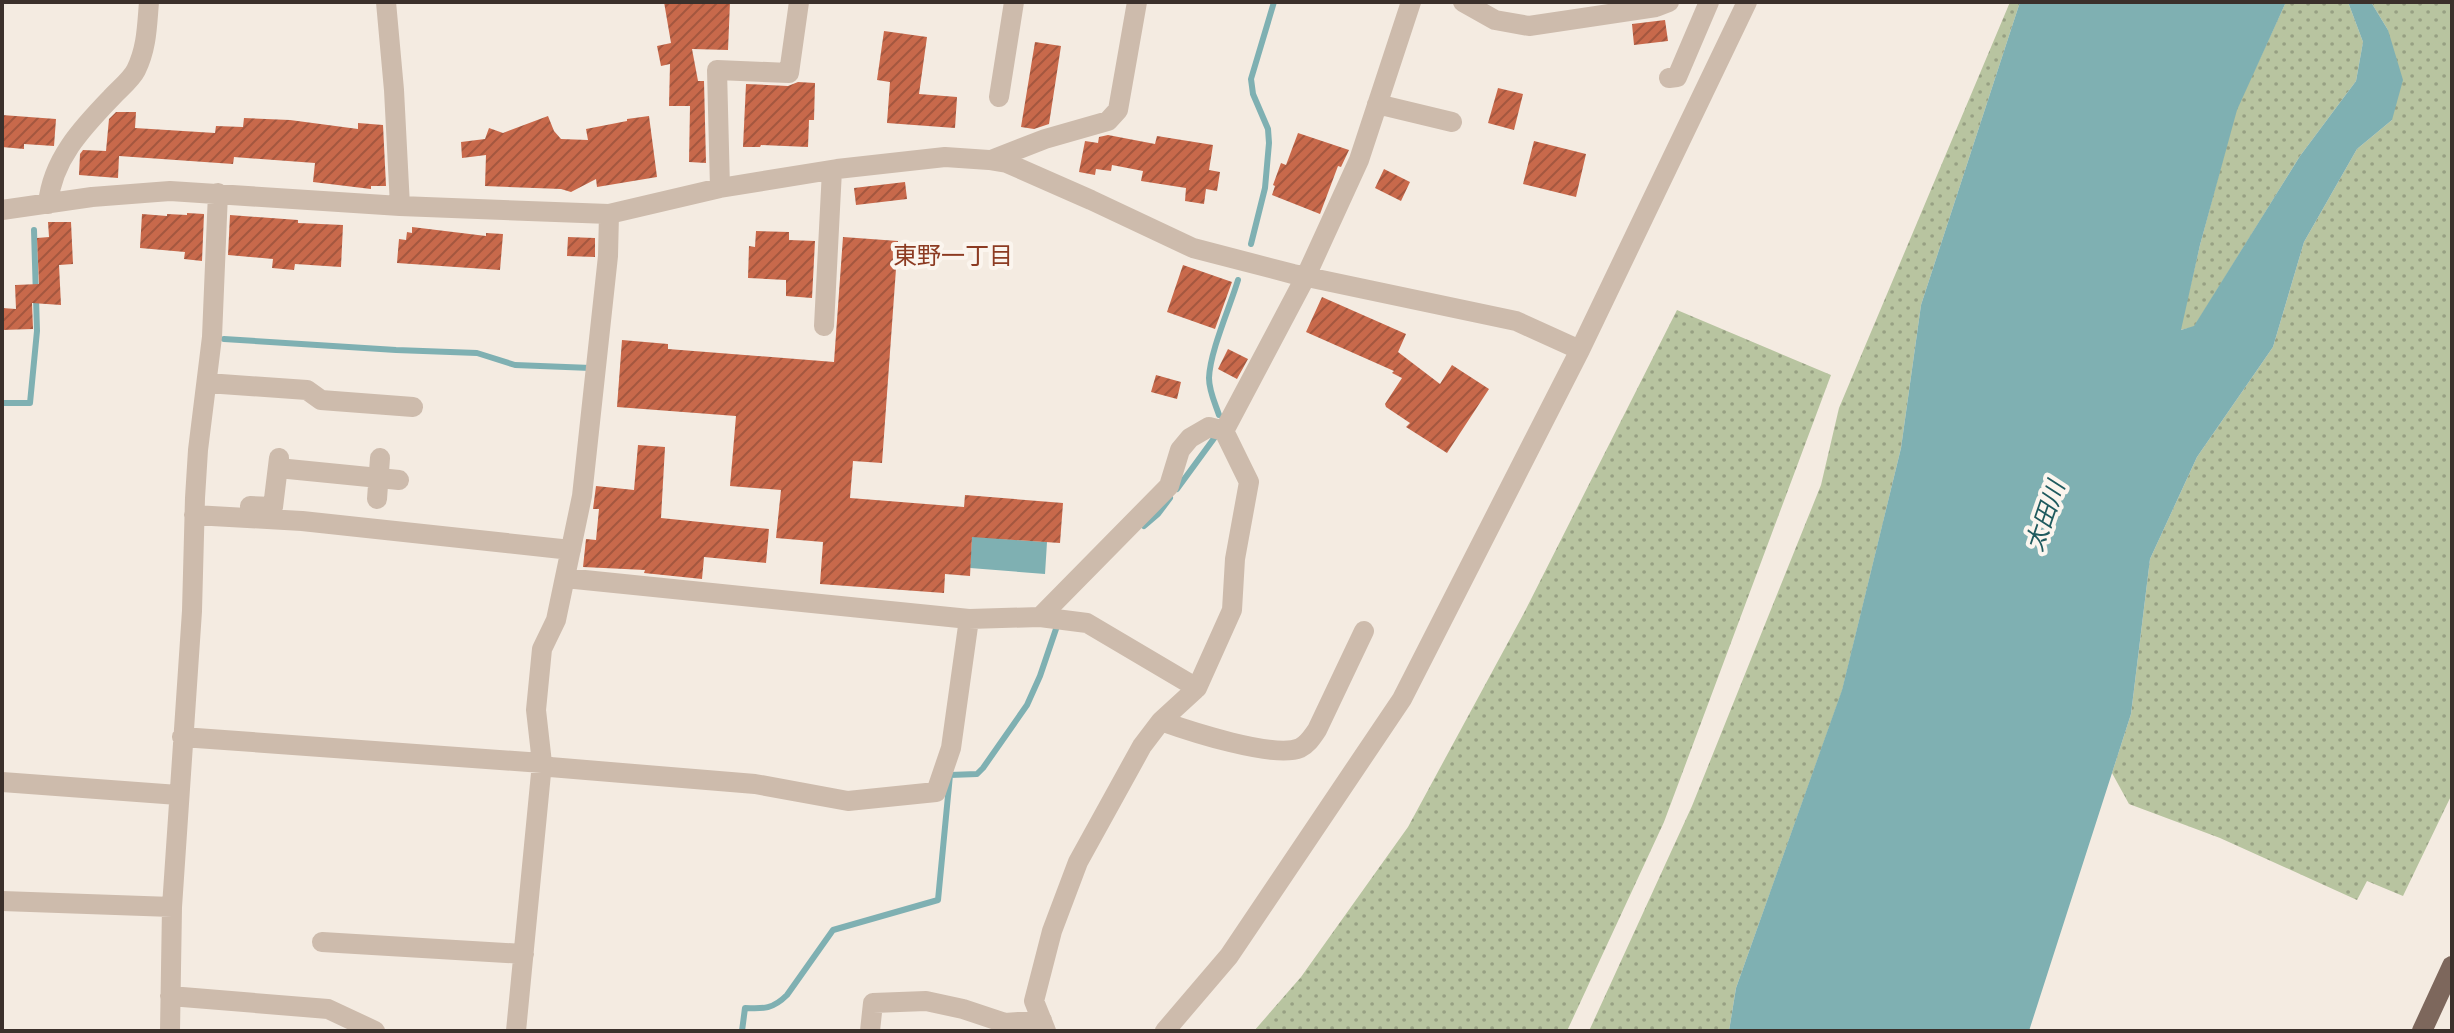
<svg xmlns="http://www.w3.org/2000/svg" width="2454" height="1033" viewBox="0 0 2454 1033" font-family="Figtree,'Noto Sans JP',sans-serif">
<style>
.grass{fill:url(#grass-dots)}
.water{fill:#7fb0b2}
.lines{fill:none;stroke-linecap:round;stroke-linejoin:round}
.stream{stroke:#7fb0b2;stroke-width:6}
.building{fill:url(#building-hatch)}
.minor{stroke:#cdbbac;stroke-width:20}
.major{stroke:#7d675c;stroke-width:20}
.labels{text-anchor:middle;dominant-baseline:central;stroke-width:8;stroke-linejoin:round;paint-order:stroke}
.neighbourhood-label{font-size:24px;fill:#8c3b22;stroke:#fbf5ee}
.water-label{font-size:24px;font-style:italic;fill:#1f5a5e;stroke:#fbf5ee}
</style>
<defs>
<pattern id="grass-dots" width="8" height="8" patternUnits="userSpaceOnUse" patternTransform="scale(2)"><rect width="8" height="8" fill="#b8c4a0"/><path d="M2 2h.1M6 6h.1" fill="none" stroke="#97a083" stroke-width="1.8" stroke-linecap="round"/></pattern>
<pattern id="building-hatch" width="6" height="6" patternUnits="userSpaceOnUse" patternTransform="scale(2)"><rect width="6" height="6" fill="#c8694b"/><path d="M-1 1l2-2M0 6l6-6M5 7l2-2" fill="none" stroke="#a4573f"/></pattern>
</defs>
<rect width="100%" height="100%" fill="#f4ebe1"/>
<path class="grass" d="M 2010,2 L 2020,2 L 1921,305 L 1901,448 L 1842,691 L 1736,988 L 1729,1031 L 1589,1031 L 1692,806 L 1821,485 L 1839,408 Z
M 2286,2 L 2348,2 L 2363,42 L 2356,81 L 2300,156 L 2194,327 L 2180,330 L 2200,245 L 2236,110 Z
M 2371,2 L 2452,2 L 2452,794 L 2403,896 L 2367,881 L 2357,900 L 2220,838 L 2129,804 L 2112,773 L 2131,714 L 2150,559 L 2197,457 L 2273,347 L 2304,242 L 2357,149 L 2392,120 L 2388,30 Z
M 1677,310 L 1831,375 L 1664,822 L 1567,1031 L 1254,1031 L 1301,977 L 1408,827 L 1524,613 Z"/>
<path class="water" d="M 2020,2 L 2286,2 L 2237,110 L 2200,245 L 2181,330 L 2194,326 L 2300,156 L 2356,81 L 2363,42 L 2348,2 L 2371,2 L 2388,30 L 2403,80 L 2392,120 L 2357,149 L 2304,242 L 2273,347 L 2197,457 L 2150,559 L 2131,714 L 2029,1031 L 1729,1031 L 1736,988 L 1842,690 L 1901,448 L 1921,305 Z
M 973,522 L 1002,539 L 1047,542 L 1045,574 L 970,568 Z"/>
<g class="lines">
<path class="stream" d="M 1251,244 L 1265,188 L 1269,143 L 1268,129 L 1253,94 L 1251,79 L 1274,2
M 224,339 L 396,350 L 477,353 L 515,365 L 591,368 L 590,371
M 2,403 L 30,403 L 37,331 L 34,230
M 1219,415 C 1215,403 1209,391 1209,378 C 1210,351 1230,307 1238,280
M 1177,489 L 1215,437
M 1144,526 L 1158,514 L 1170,498
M 742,1031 L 745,1008 C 764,1009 773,1009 787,995 L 833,930 L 938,900 L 950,775 L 977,774 L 983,768 L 1027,705 L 1040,676 L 1057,626"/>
</g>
<path class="building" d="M 664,2 L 730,2 L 728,50 L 692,49 L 698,81 L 704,81 L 706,163 L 689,162 L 690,106 L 669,106 L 670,64 L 661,66 L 657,46 L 671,43 Z
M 1665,20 L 1668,41 L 1634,45 L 1632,24 Z
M 884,31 L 927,37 L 919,94 L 957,97 L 955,128 L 887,123 L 890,82 L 877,80 Z
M 1035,42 L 1061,46 L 1049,124 L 1034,129 L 1021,127 Z
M 798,82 L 815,83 L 814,120 L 809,120 L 808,147 L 761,145 L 760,147 L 743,147 L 746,84 L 788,86 Z
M 1498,88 L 1523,94 L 1514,130 L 1488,123 Z
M 116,112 L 136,112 L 135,128 L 215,133 L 216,126 L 243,127 L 244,118 L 290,120 L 358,129 L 358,123 L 383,125 L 386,186 L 371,186 L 371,189 L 313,182 L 315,163 L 234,157 L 233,164 L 119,156 L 118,178 L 79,175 L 80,154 L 83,150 L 106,151 L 109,119 Z
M 2,115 L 56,119 L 54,146 L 24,144 L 24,149 L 2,147 Z
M 548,116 L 554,131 L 561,139 L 588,140 L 586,129 L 627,121 L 627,119 L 649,116 L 657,177 L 597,187 L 596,179 L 571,192 L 561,189 L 485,186 L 486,155 L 462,158 L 461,142 L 485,139 L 489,128 L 503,133 Z
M 1298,133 L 1349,150 L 1341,167 L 1338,166 L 1320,214 L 1272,195 L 1275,186 L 1273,185 L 1281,163 L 1286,165 Z
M 1108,135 L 1155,144 L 1157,136 L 1213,145 L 1209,170 L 1220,172 L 1217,191 L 1206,189 L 1204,204 L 1185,201 L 1186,188 L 1141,181 L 1143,171 L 1112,165 L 1111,171 L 1096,169 L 1095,175 L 1079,172 L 1085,141 L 1098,143 L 1099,137 Z
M 1534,141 L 1586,154 L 1576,197 L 1523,184 Z
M 1384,169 L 1410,182 L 1401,201 L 1375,188 Z
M 905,182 L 907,199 L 856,205 L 854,188 Z
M 187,213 L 204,214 L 202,261 L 184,259 L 185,252 L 140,248 L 142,214 L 167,216 L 167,214 L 187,215 Z
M 230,215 L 298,220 L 298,223 L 343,225 L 341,267 L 295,264 L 294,270 L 272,268 L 273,259 L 228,255 Z
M 48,222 L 71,222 L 73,264 L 59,265 L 61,305 L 32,303 L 33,329 L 2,330 L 2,308 L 16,309 L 15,285 L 39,284 L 37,238 L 49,237 Z
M 412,227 L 486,236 L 486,233 L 503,234 L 500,270 L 397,263 L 399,239 L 406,240 L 407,232 L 412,233 Z
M 756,231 L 789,232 L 789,240 L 815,241 L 812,298 L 786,296 L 786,280 L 748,278 L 749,246 L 755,247 Z
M 568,237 L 595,238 L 595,257 L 567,256 Z
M 843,237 L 898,241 L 882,463 L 853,461 L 850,498 L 964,507 L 965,495 L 1063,503 L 1060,543 L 972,537 L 970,576 L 945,574 L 944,593 L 820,584 L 823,542 L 776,538 L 781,490 L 730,486 L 736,416 L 617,407 L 622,340 L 668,344 L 668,349 L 834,362 Z
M 1183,265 L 1232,282 L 1215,329 L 1167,312 Z
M 1322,297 L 1406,334 L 1398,352 L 1440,384 L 1452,365 L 1489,389 L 1447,453 L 1406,427 L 1410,423 L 1386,407 L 1385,404 L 1402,378 L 1392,373 L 1394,371 L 1306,332 Z
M 1228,349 L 1248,359 L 1237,379 L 1218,369 Z
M 1156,375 L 1181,382 L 1177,399 L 1151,392 Z
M 638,445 L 665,447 L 661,518 L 769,529 L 766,563 L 704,557 L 702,579 L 644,573 L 645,570 L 583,567 L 586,539 L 596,540 L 599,509 L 593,509 L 596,486 L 634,490 Z"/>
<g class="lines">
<path class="minor" d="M 386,2 L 394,90 L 400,206
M 1463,2 L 1495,20 L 1529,26 L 1656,7 L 1669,2
M 1669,78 L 1677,77 L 1709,2
M 999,97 L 1014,2
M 1377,104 L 1452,122
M 991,160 L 1045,139 L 1108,121 L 1118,110 L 1137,2
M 720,188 L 717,70 L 789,73 L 799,2
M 48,204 C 52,160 82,128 111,98 C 119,89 131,80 136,70 C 147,48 147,25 149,2
M 2,210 L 92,197 L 170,191 L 400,206 L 609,214 L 720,188 L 837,169 L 945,157 L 989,160 L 1007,163 L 1091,200 L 1193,248 L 1293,274 L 1516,321 L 1580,350
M 824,326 L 832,170
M 207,383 L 307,390 L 321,400 L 413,407
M 278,468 L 399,480
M 377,499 L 380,458
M 250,506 L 273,507 L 279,458
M 194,515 L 302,521 L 571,550
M 565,578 L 969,619 L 1040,617 L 1087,623 L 1197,688
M 1040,617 L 1169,486 L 1180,450 L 1190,438 L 1209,427 L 1224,431
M 1161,721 C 1189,731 1274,759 1300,748 C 1308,744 1312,737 1317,730 L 1364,631
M 182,737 L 542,763 L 550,767 L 755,784 L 848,801 L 936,792 L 951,748 L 969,619
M 2,782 L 178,795
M 2,901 L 172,907
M 322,942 L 524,954
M 170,996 L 328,1009 L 375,1031
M 170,1031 L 172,907 L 192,611 L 195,498 L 198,450 L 212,337 L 218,193
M 516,1031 L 542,763 L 536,710 L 542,649 L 556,620 L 582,496 L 608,256 L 609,214
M 870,1031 L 873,1003 L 926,1001 L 963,1009 L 1005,1023 L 1042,1020
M 1046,1031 L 1034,1001 L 1052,931 L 1078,862 L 1142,746 L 1161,721 L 1197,688 L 1232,610 L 1235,559 L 1249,482 L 1224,431 L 1306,276 L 1359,160 L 1411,2
M 1165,1031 L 1229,956 L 1402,699 L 1580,350 L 1747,2"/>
<path class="major" d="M 2422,1031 L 2452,966"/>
</g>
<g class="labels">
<g class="neighbourhood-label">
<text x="953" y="255">東野一丁目</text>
</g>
<g class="water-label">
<text transform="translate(2045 516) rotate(-71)">太田川</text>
</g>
</g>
<rect width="2454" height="1033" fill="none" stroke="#3b302b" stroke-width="8"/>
</svg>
